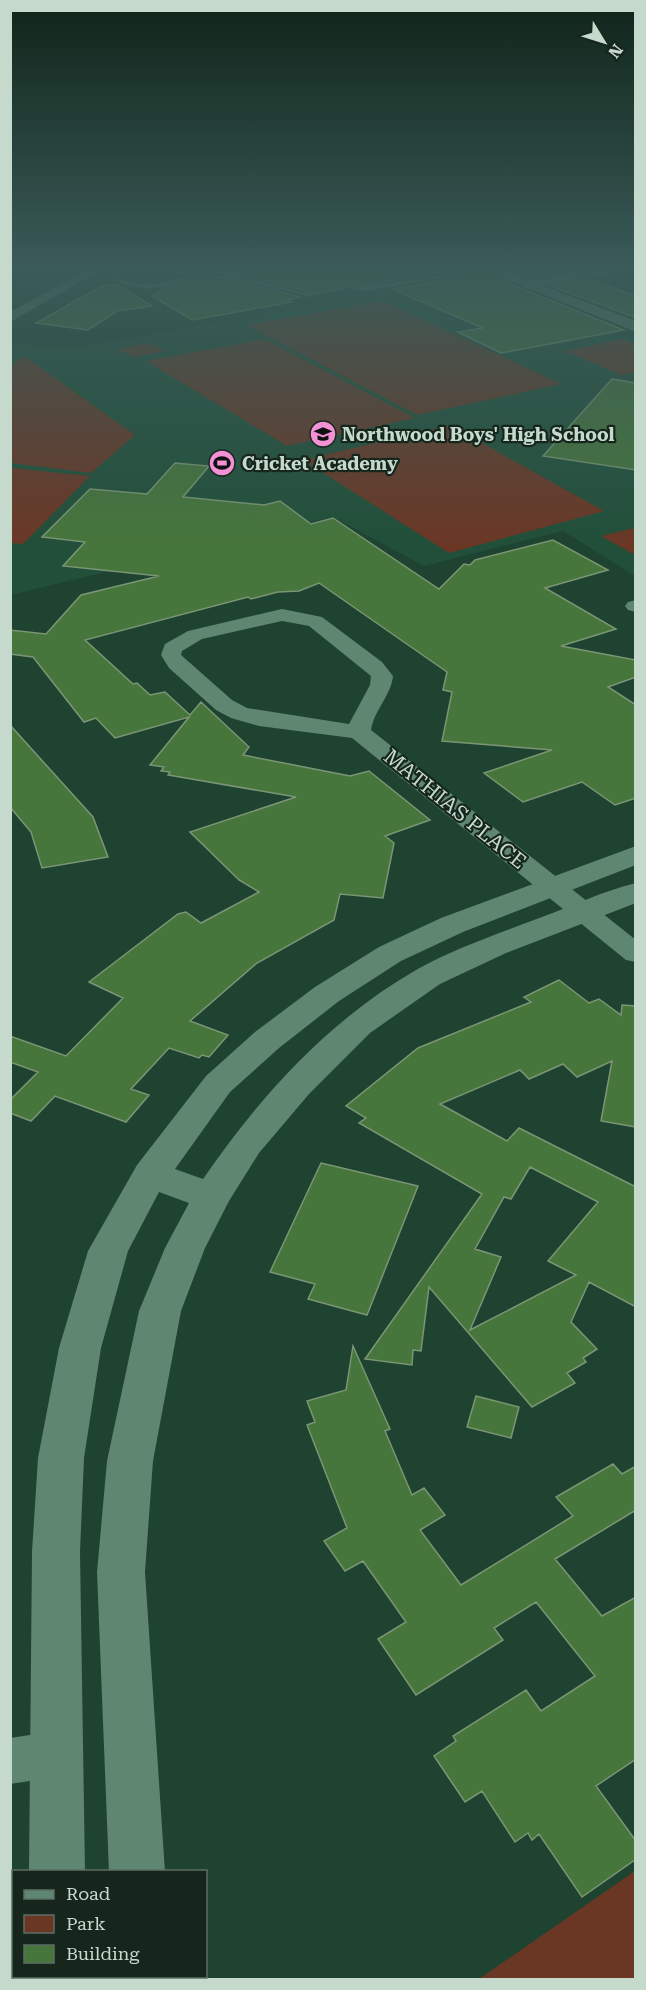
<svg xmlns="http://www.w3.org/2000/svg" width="646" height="1990" viewBox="0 0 646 1990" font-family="'Roboto Serif',serif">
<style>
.built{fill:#214f39}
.green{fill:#6b3725}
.building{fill:#47763c;stroke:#7b9575;stroke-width:1.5;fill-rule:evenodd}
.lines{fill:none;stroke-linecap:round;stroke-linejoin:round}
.service{fill:#5f8670;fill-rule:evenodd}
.minor{fill:#5f8670;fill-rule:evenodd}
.tertiary{fill:#5f8670;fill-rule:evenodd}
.labels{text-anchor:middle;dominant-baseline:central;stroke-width:4.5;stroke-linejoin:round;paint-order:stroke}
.far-poi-label{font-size:18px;font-weight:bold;fill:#c5d9cd;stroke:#16261d;text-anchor:start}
.street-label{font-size:21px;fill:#c5d9cd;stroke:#16261d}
</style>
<rect width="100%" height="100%" fill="#1e4330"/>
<path class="built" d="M 478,276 L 635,340 L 635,576 L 563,531 L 424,566 L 335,518 L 327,518 L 11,595 L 11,343 L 64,350 Z"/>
<path class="green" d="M 383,301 L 561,384 L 417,415 L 246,325 Z
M 265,339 L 415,418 L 287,446 L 146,361 Z
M 623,339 L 635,344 L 635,372 L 621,375 L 565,351 Z
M 149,343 L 165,351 L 134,357 L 118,349 Z
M 24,356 L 135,435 L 91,473 L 11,463 L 11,365 Z
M 450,425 L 604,511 L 449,553 L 303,460 Z
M 11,468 L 90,476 L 23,544 L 11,543 Z
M 635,528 L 635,555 L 601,536 Z
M 635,1871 L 635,1979 L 479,1979 Z"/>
<path class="building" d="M 196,269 L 435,269 L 347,285 L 345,288 L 316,294 L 254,277 L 194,270 Z
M 505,269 L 552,269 L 561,272 L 528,277 Z
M 484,273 L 525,290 L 624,330 L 501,353 L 458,332 L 483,328 L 392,289 Z
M 197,278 L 253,285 L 301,297 L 287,300 L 292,302 L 192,320 L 152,296 L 163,289 Z
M 583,280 L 594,281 L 636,296 L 636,318 L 551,286 Z
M 117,284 L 152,306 L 117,311 L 88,330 L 36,323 L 102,286 Z
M 612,379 L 636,383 L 636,470 L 543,456 Z
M 175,463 L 209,466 L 183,497 L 264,505 L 280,501 L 311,524 L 333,518 L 439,589 L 464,564 L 470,565 L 475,560 L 553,540 L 608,570 L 545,588 L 616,629 L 561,646 L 636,660 L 636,677 L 608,687 L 636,705 L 636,798 L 615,805 L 582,782 L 523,802 L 484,773 L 552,750 L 442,741 L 452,692 L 443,690 L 447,672 L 319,583 L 299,591 L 278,592 L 251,599 L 248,597 L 85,640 L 133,684 L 137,683 L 150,695 L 165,692 L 190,715 L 201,702 L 249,747 L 243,755 L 350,776 L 369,771 L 430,820 L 385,836 L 394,843 L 383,898 L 340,894 L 334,920 L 257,963 L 190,1021 L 228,1035 L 209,1057 L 202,1055 L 199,1058 L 169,1048 L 131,1089 L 149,1095 L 126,1122 L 55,1096 L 31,1121 L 10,1113 L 10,1100 L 38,1072 L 10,1062 L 10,1036 L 66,1056 L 123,998 L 89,982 L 178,914 L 186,912 L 201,923 L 259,892 L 239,880 L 190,832 L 296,797 L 168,775 L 170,772 L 161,771 L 164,767 L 150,765 L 189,717 L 115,738 L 96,718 L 84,722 L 33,657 L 10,654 L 10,630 L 46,634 L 81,595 L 159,576 L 63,566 L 85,542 L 42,537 L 90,489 L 147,494 Z
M 10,725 L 93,817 L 108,857 L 42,868 L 31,832 L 10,807 Z
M 559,980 L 589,1003 L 599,999 L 621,1015 L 622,1005 L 636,1006 L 636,1127 L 601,1121 L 612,1061 L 577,1077 L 563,1064 L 529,1079 L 520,1070 L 440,1104 L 507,1141 L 519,1128 L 636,1187 L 636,1307 L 589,1282 L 571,1322 L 597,1349 L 583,1358 L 586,1362 L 567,1373 L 575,1383 L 532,1407 L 429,1287 L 421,1351 L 413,1350 L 412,1365 L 365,1359 L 482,1194 L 359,1123 L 366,1118 L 346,1106 L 418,1048 L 531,1002 L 524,997 ZM 530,1167 L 598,1202 L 548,1261 L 576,1275 L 470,1330 L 501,1257 L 475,1249 L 504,1197 L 511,1199 Z
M 321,1163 L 418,1186 L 367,1315 L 308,1299 L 315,1284 L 270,1272 Z
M 353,1346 L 390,1429 L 385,1431 L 412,1495 L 424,1488 L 445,1515 L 420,1530 L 461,1585 L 573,1516 L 556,1497 L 613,1464 L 622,1474 L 636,1466 L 636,1510 L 555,1559 L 602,1616 L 636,1597 L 636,1759 L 596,1786 L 636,1841 L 636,1859 L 582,1897 L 539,1834 L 532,1840 L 528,1833 L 515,1842 L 482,1791 L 465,1802 L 434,1756 L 456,1741 L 453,1736 L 526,1690 L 541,1711 L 595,1676 L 536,1602 L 494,1628 L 503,1640 L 416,1695 L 378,1639 L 406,1622 L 363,1561 L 345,1571 L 324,1541 L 347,1528 L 307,1425 L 315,1422 L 307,1401 L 346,1390 Z
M 476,1396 L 519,1407 L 511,1438 L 467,1427 Z"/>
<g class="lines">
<path class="service" d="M 166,269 L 253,279 L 314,295 L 311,297 L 253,283 L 197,276 L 168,286 L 147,289 L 125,285 L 113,280 L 116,278 C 143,287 163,285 190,275 L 168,272 Z
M 446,269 L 457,269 L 362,287 L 480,269 L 492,269 L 365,291 L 347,287 Z"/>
<path class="minor" d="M 89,269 L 103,269 L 10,322 L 10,312 Z
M 594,269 L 619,269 L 613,273 L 526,288 L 520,284 L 526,280 Z
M 636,600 L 636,612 L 628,610 L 625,606 L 628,602 Z
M 282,609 L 322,617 L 382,662 L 393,676 C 391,696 374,710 371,730 L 636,940 L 636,962 L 626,960 L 352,738 L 259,726 L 231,718 L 216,710 L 169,668 L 161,655 L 165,644 L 188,631 ZM 282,621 L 309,626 L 371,676 L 370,685 L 349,724 L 247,708 L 232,700 L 181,655 L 182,651 L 202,639 Z
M 56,1731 L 72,1738 L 79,1754 L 72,1770 L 56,1777 L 10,1784 L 10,1738 Z"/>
<path class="tertiary" d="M 481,269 L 500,269 L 636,321 L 636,332 Z
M 636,846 L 636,865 L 463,932 L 401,961 L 339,1001 L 279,1048 L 230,1092 L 175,1169 L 203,1179 C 259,1097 329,1020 416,970 C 455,948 500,933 542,917 C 572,906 603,891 636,883 L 636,903 L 506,953 L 440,984 L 370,1033 L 309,1094 L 259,1153 L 229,1201 L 205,1248 L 181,1311 L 153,1461 L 145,1572 L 165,1872 L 109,1872 L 97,1572 L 107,1461 L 139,1311 L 165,1248 L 189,1203 L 159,1192 L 128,1251 L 101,1348 L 84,1458 L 80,1552 L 85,1872 L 29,1872 L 32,1552 L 38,1458 L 59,1348 L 88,1251 L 137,1165 L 206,1076 L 255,1032 L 315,987 L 379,947 L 441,918 Z
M 28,1976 L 86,1976 L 86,1980 L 28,1980 Z
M 114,1976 L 172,1976 L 172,1980 L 114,1980 Z"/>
</g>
<linearGradient id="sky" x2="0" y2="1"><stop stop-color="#10251a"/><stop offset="0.49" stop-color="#3b5b59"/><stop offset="1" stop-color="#3b5b59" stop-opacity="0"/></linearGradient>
<rect width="646" height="547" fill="url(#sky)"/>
<defs>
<symbol id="school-disc" viewBox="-11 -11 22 22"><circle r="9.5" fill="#f391d5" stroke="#16261d"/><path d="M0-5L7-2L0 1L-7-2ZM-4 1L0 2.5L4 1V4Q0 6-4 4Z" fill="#111"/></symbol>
<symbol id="stadium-disc" viewBox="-11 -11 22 22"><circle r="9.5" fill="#f391d5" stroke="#16261d"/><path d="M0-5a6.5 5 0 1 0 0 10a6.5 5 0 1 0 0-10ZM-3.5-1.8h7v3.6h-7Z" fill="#111"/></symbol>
</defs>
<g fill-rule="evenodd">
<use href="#school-disc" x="308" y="419" width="30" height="30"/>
<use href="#stadium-disc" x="207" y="448" width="30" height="30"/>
</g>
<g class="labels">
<g class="far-poi-label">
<text x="342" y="434">Northwood Boys' High School</text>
<text x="242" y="463">Cricket Academy</text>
</g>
<g class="street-label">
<text transform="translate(455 809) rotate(39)">MATHIAS PLACE</text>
</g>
</g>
<rect width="646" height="1990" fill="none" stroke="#c5d9cd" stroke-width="24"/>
<rect x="12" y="1870" width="195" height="108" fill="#16261d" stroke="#5c6e63" stroke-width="1.5"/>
<rect x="24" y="1890" width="30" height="9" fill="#5f8670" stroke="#5c6e63" stroke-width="1.5"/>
<text x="66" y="1900" font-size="18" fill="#c5d9cd">Road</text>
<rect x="24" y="1915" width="30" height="18" fill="#6b3725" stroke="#5c6e63" stroke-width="1.5"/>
<text x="66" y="1930" font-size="18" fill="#c5d9cd">Park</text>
<rect x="24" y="1945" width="30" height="18" fill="#47763c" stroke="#5c6e63" stroke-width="1.5"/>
<text x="66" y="1960" font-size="18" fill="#c5d9cd">Building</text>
<g transform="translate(604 42) rotate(128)" stroke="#16261d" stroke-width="4.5" paint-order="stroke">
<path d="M0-4.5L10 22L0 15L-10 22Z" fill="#c5d9cd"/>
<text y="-9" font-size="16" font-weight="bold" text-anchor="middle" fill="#c5d9cd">N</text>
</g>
</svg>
